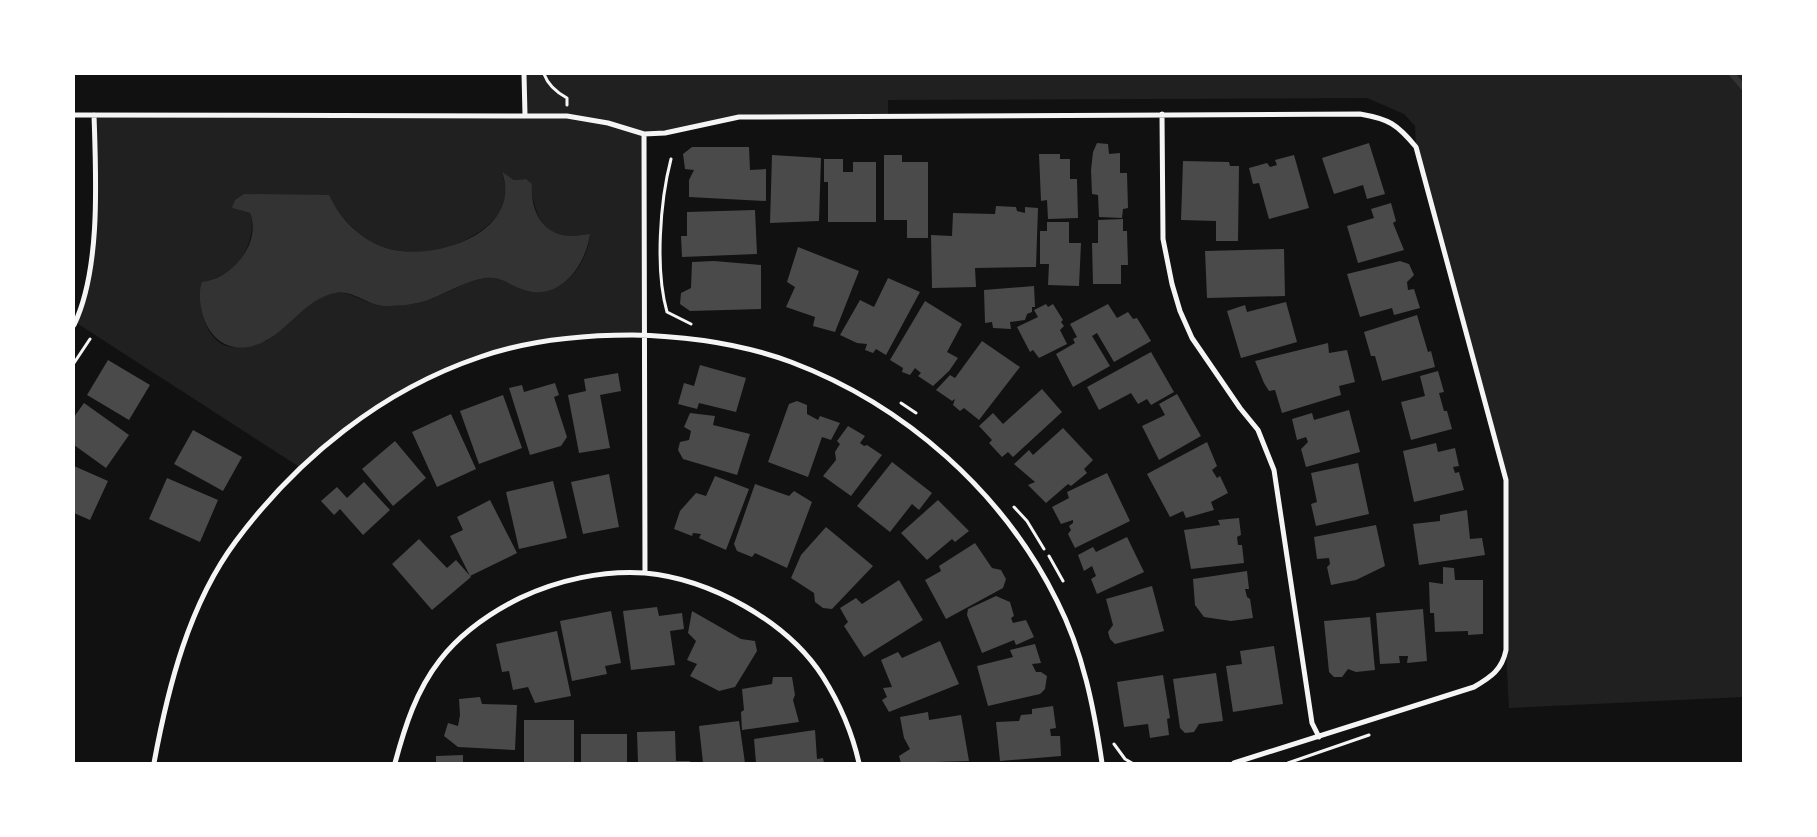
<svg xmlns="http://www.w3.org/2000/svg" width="1817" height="837" viewBox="0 0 1817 837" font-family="Signika,sans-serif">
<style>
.green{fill:#202020;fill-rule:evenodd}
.water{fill:#333}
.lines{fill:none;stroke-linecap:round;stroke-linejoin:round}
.stream{stroke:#333;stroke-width:6}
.building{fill:#4a4a4a}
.path{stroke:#f5f5f5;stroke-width:3}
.minor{stroke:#f5f5f5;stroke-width:5}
</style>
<rect width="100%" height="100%" fill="#111"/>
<path class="green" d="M 524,74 L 1743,74 L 1743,697 L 1509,708 L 1506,650 L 1506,480 L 1416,147 L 1415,126 L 1404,114 L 1367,98 L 888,100 L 888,116 L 739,117 L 645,134 L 645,336 L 554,338 L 481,356 L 385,401 L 301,468 L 75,322 L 81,311 L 93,236 L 94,115 L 525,115 ZM 502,173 L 514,180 L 526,179 C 536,200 535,234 566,236 C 574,236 582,235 590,234 C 588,266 559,301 524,290 C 510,286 502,276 485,278 C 464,281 445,295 425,301 C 412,305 398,306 384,306 C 364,305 350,288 330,294 C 311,300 293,319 277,331 C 274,334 270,339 266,341 C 260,343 253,343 247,344 C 243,345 237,347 232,347 C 208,345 200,313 200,293 C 203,290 206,283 210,281 C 218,276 227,274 234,267 C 247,256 256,230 250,213 L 232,208 L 332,202 C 346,223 362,240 386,248 C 400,252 417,253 431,252 C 455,249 501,225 506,199 C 507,190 504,181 502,173 Z"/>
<path class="water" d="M 502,172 L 514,180 L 526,179 L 532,184 C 530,205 539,230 562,235 C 571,237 581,235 590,234 C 586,265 560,302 524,290 C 510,286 502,276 485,278 C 465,281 447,293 428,300 C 414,305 399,306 383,306 C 367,305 353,290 336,293 C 308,297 289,329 265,341 C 239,355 214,346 204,319 C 200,307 198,293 202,282 C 232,279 262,243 250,213 L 232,208 L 235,200 L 244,194 L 329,195 C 341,220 360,239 386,248 C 432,263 524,233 502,172 Z"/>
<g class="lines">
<path class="stream" d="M 1732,74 L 1743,87"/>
</g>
<path class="building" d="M 1097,143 L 1108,144 L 1109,154 L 1120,153 L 1120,173 L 1127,173 L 1128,208 L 1123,209 L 1122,218 L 1099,217 L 1098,195 L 1092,194 L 1091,170 L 1093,152 Z
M 1369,143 L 1385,194 L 1367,199 L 1363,185 L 1334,194 L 1322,158 Z
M 692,147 L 749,147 L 750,170 L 766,169 L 766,201 L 689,197 L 689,180 L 694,170 L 685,169 L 683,154 Z
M 1039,154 L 1060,154 L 1060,159 L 1070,159 L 1070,179 L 1077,179 L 1078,218 L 1048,219 L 1047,200 L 1041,201 Z
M 772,155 L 821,158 L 819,221 L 770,223 Z
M 884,155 L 902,155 L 902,162 L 928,162 L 928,238 L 907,238 L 907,220 L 884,220 Z
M 1294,155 L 1309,208 L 1269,219 L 1259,183 L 1253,184 L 1249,168 L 1267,163 L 1270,167 L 1277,165 L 1275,160 Z
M 824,159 L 843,159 L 843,172 L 853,172 L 853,162 L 876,162 L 876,222 L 828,222 L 828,182 L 824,182 Z
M 1183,161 L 1229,162 L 1230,166 L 1239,166 L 1238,241 L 1216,241 L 1216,221 L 1181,220 Z
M 1391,203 L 1396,221 L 1393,223 L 1404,250 L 1358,263 L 1347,226 L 1374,218 L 1371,209 Z
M 996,206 L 1016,207 L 1017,211 L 1025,213 L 1025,207 L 1038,208 L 1036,267 L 975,268 L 976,287 L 932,288 L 931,235 L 952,236 L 953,213 L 995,214 Z
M 755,210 L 757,254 L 682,257 L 681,236 L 687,236 L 687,212 Z
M 1123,219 L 1123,231 L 1127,231 L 1128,265 L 1121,265 L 1121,284 L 1093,284 L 1092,243 L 1098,243 L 1098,220 Z
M 1047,222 L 1069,222 L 1069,243 L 1081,243 L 1079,286 L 1048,285 L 1049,264 L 1040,264 L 1040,231 L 1047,231 Z
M 798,247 L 859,271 L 835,332 L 813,326 L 815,317 L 786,307 L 795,287 L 787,282 Z
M 1284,249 L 1285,296 L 1207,298 L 1205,251 Z
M 714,261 L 761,265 L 761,309 L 690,311 L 680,304 L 681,293 L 691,288 L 692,262 Z
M 1400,261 L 1409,264 L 1414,275 L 1407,282 L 1408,290 L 1414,289 L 1420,308 L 1394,315 L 1392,308 L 1360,317 L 1347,274 Z
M 888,278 L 920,292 L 886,355 L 876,349 L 873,353 L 865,350 L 867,344 L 857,343 L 840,335 L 860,300 L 874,307 Z
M 1034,286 L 1035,307 L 1032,307 L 1032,312 L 1027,314 L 1025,320 L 1010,322 L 1011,329 L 993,328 L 992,322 L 985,323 L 984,290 Z
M 925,301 L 962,324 L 947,352 L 958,358 L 949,371 L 933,386 L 918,376 L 921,373 L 915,368 L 910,375 L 902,372 L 903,368 L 890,360 Z
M 1286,302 L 1297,342 L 1241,358 L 1227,311 L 1245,305 L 1247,312 Z
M 1046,304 L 1048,307 L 1053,304 L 1063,320 L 1061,322 L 1064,326 L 1060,330 L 1067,344 L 1039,358 L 1033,350 L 1030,352 L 1017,327 L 1038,317 L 1034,310 Z
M 1108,304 L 1117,318 L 1128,312 L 1133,319 L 1137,318 L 1151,341 L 1114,362 L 1097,333 L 1092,336 L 1110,366 L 1073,387 L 1056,354 L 1075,343 L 1073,339 L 1077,337 L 1070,324 Z
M 1417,315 L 1428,352 L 1431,351 L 1435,367 L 1382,381 L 1375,356 L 1371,356 L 1364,332 Z
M 982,341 L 1020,367 L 979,420 L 964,408 L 960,411 L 953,405 L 955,399 L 952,401 L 936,390 L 950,375 L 955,378 Z
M 1328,343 L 1329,353 L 1347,350 L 1355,382 L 1339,386 L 1341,395 L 1282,413 L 1275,390 L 1269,391 L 1264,383 L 1255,361 Z
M 1151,352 L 1174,392 L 1151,405 L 1147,399 L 1138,404 L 1131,393 L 1099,410 L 1087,387 Z
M 108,360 L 150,385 L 129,420 L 87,395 Z
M 700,365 L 746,378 L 736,412 L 699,403 L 697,409 L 678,404 L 684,383 L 694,386 Z
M 1438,371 L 1444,392 L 1439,393 L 1444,411 L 1447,411 L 1452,429 L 1411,440 L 1401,402 L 1425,396 L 1420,376 Z
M 618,373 L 621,391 L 600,395 L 610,448 L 579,453 L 568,395 L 586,391 L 584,379 Z
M 555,383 L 559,395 L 554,397 L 567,437 L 561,446 L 530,455 L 509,388 L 522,385 L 524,392 Z
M 1042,389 L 1062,412 L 1013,457 L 1008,452 L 1002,457 L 989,443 L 992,440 L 979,426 L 993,413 L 1003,424 Z
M 1177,394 L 1201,436 L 1159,460 L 1142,426 L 1165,415 L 1159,404 Z
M 503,395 L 522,448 L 479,464 L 460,411 Z
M 797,401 L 807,405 L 807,414 L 818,420 L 820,416 L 840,423 L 831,440 L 822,437 L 808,477 L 768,462 L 789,404 Z
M 84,403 L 129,435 L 106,468 L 74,445 L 74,417 Z
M 1349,410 L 1360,452 L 1306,467 L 1301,449 L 1308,442 L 1306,437 L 1297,440 L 1292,419 L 1312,413 L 1314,420 Z
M 690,413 L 715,416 L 713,425 L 750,434 L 737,475 L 683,459 L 678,450 L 680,442 L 689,440 L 691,431 L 684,427 Z
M 451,414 L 476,469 L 437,487 L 412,432 Z
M 848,426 L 865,436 L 860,443 L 864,446 L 867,445 L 882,455 L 851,496 L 823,476 L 836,460 L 835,452 L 840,444 L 837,441 Z
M 1063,428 L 1093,460 L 1084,469 L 1087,473 L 1071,486 L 1068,484 L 1046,503 L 1028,485 L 1035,482 L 1014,464 L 1029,450 L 1033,455 Z
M 193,430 L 242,457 L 223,491 L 174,464 Z
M 395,441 L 426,478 L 393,506 L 362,469 Z
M 1207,442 L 1217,466 L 1212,470 L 1217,478 L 1220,476 L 1228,493 L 1211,502 L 1214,510 L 1186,518 L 1183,511 L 1170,517 L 1147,474 Z
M 1436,443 L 1438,452 L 1455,448 L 1459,466 L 1453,467 L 1455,473 L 1459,472 L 1464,490 L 1414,502 L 1403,451 Z
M 892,462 L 932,493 L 919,510 L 912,504 L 890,532 L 857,506 Z
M 1358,463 L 1369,514 L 1316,526 L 1311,504 L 1317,502 L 1311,473 Z
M 74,466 L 108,481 L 90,520 L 74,513 Z
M 1107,473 L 1130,521 L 1075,548 L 1068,534 L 1071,530 L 1069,526 L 1073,523 L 1073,520 L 1061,524 L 1052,507 L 1069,498 L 1067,492 Z
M 609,474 L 619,527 L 583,534 L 571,482 Z
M 715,476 L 749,489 L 726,550 L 699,538 L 701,534 L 693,533 L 692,536 L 674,529 L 680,511 L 696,493 L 706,496 Z
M 167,478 L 218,500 L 200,542 L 149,519 Z
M 553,481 L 567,538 L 519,549 L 506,492 Z
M 364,482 L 390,510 L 363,535 L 340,509 L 334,515 L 321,501 L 337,487 L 347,498 Z
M 755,484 L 789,496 L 794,491 L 812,502 L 787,568 L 755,553 L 752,557 L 737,551 L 734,544 Z
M 490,500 L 517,553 L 470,576 L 450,536 L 463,530 L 457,517 Z
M 938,500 L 969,531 L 955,542 L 952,539 L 927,560 L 901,533 Z
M 1467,510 L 1470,539 L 1482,538 L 1485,555 L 1419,565 L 1413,524 L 1440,521 L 1440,515 Z
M 1239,518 L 1241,535 L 1237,537 L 1238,545 L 1242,545 L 1244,563 L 1191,569 L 1184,530 L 1220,525 L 1218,520 Z
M 1376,525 L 1385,566 L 1356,580 L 1331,585 L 1327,567 L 1330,564 L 1329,558 L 1317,559 L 1314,537 Z
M 826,527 L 873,566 L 832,609 L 823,608 L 815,602 L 814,593 L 791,578 L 801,555 Z
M 1127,537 L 1144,572 L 1097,594 L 1091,579 L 1096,576 L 1092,566 L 1084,571 L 1078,555 L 1093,547 L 1096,552 Z
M 419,539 L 447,568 L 456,560 L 471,577 L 432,610 L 392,564 Z
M 975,543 L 992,568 L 1001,570 L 1006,579 L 1003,588 L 946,619 L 925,580 L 941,571 L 939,566 Z
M 1443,567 L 1454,568 L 1455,580 L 1483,580 L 1483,634 L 1468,635 L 1468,631 L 1435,632 L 1434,613 L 1430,613 L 1429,582 L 1443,584 Z
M 1247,571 L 1249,589 L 1245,589 L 1247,597 L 1250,599 L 1253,618 L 1231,621 L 1204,617 L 1195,605 L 1193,579 Z
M 899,580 L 923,620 L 864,657 L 844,626 L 848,622 L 840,608 L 856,598 L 862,604 Z
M 1152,586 L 1164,631 L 1115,644 L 1110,639 L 1108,632 L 1113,625 L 1106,599 Z
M 996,596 L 1010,602 L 1014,616 L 1011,618 L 1013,623 L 1026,620 L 1034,637 L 1016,645 L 1014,640 L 982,653 L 967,615 L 968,609 Z
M 657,607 L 659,616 L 682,613 L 684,629 L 670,631 L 675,665 L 631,670 L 623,611 Z
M 1423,609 L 1427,661 L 1407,663 L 1408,656 L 1399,656 L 1400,663 L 1380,664 L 1376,613 Z
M 611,611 L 621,663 L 605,666 L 607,674 L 572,681 L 560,621 Z
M 692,611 L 741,639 L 755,641 L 757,651 L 735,687 L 719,691 L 690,676 L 697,664 L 687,660 L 696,641 L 688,633 Z
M 1370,617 L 1375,670 L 1356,672 L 1348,669 L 1342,677 L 1334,677 L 1329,672 L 1324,621 Z
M 557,631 L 571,696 L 535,703 L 528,687 L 513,690 L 509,671 L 502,672 L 496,644 Z
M 940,641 L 959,684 L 889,712 L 882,700 L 887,697 L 883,688 L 892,687 L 881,660 L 898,652 L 902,658 Z
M 1035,644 L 1041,663 L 1032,664 L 1036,672 L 1041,672 L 1047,676 L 1045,689 L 1040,694 L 988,706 L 977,666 L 1013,657 L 1010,650 Z
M 1274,646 L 1283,704 L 1233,712 L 1226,666 L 1242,664 L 1240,651 Z
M 1216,673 L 1223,721 L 1199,724 L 1194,732 L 1185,733 L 1180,728 L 1173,679 Z
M 1163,675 L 1170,718 L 1167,719 L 1169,735 L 1150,738 L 1148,724 L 1124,727 L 1117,682 Z
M 773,677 L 792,677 L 795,695 L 793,700 L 799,722 L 742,730 L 741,712 L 744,710 L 742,689 L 772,684 Z
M 480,697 L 482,704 L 517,705 L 515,750 L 458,747 L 444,736 L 448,723 L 458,726 L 460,715 L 459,699 Z
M 1053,706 L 1056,728 L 1050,729 L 1051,736 L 1060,736 L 1061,756 L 1000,761 L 996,722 L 1019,721 L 1021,715 L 1032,714 L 1032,709 Z
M 928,712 L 929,720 L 961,715 L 969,761 L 901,763 L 899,756 L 910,749 L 904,738 L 900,717 Z
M 524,720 L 574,720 L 574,763 L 524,763 Z
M 739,721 L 745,763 L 703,763 L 699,726 Z
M 815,730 L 817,759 L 823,758 L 824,763 L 756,763 L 754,739 Z
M 675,731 L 676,761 L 690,761 L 690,763 L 638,763 L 637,732 Z
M 581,734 L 627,734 L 627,763 L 581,763 Z
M 463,755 L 463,763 L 436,763 L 436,756 Z"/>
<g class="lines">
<path class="path" d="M 544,74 C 548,85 556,92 567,98 L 567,105
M 671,159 C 660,201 655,270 667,312 L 691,324
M 74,363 L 90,339
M 901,403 L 916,413
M 1014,507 L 1027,521 L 1044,549
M 1049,556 L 1063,581
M 1114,744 L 1125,759 L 1132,763
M 1288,763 L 1369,735"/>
<path class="minor" d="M 524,74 L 525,115
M 1162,114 L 1163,239 L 1172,284 L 1180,311 L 1192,338 L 1240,408 L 1258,430 L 1274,470 L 1312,723 L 1319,737
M 74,115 L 567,116 L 608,123 L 644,134 L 665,133 L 739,117 L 1360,114 C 1389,119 1397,124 1416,147 L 1506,480 L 1506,650 C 1502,670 1491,677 1474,687 L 1234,763
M 644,134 L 645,573
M 74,325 C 101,269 96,177 94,115
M 154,763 C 168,687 189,604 236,541 C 298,458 382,390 480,357 C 529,340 580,335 632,335 C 685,336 742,344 791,362 C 905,405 1003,492 1057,601 C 1083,652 1094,708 1102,763
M 395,763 C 405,726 416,691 440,660 C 461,633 490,613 520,598 C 558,580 603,570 645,573 C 710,579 787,621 823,677 C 840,704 852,732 859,763"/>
</g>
<rect width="1817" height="837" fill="none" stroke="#ffffff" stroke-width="150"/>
</svg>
